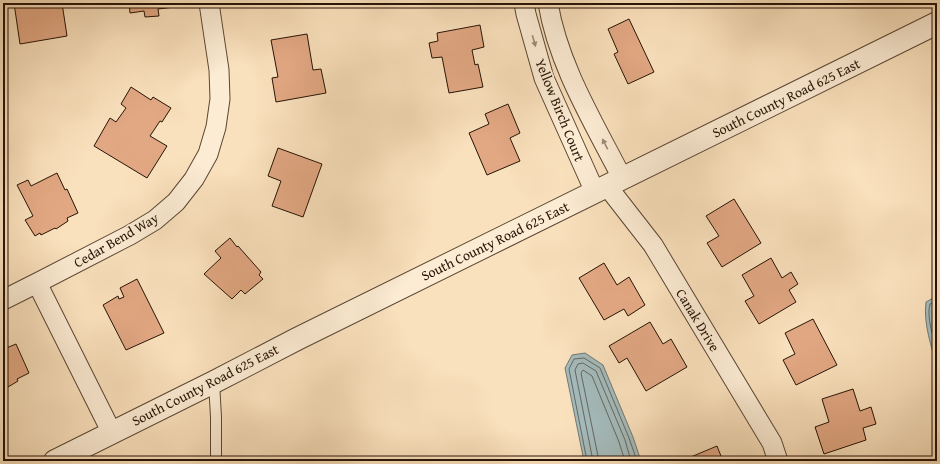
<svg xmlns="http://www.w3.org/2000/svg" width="940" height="464" viewBox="0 0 940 464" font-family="'Gentium Book Plus',serif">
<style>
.water{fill:#a4bbbc;stroke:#727873}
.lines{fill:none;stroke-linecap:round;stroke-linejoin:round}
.shore{stroke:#656760;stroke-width:1}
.building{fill:#e2a883;stroke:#261305}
.service-casing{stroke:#5b4633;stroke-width:12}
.minor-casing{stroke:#5b4633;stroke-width:21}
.tertiary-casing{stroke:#5b4633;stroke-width:24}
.service{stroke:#fcecd4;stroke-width:10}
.minor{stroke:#fcecd4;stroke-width:19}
.tertiary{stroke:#fcecd4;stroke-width:22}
.oneway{fill:#9c8a77}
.labels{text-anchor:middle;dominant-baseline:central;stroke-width:3.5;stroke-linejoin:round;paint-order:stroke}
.street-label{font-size:14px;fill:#261305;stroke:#fcecd4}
</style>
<rect width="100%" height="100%" fill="#fae1bd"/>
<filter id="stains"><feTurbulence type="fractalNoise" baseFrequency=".005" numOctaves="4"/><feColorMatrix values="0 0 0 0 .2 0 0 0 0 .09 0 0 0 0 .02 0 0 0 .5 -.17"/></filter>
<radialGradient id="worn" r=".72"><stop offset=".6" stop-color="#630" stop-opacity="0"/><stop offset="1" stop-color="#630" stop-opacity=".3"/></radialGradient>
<path class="water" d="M 937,296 L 937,368 C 932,347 923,324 926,302 Z
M 585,353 L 603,365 L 633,437 L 641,461 L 584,461 L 565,368 L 572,355 Z"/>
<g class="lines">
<path class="shore" d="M 937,301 L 930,304 C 926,318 934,338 937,351
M 587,461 L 569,369 L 574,359 L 584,358 L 600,368 L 629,438 L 637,461
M 593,461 L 575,370 L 578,364 L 583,363 L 596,371 L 625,440 L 631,461
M 599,461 L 581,373 L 583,370 L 592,376 L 619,442 L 625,461"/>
</g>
<path class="building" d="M 14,3 L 62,3 L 67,36 L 20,44 Z
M 129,3 L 173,3 L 174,7 L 158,9 L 159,16 L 145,17 L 144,11 L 130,13 Z
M 629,19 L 654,72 L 628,84 L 614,54 L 618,52 L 608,29 Z
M 480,25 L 484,47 L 472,50 L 475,65 L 478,64 L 483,87 L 449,93 L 442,57 L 432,58 L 429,43 L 438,41 L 437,33 Z
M 307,34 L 313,70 L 321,69 L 326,93 L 276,102 L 272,78 L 278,77 L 271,40 Z
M 131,87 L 151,100 L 153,97 L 171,108 L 162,122 L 160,121 L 150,136 L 167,146 L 147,178 L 94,146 L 110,118 L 116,122 L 126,108 L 121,104 Z
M 508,104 L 520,133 L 510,138 L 520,161 L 487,175 L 469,133 L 489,124 L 485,114 Z
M 278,148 L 322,164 L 303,217 L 272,206 L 281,181 L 268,176 Z
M 57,173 L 65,190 L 67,189 L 78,213 L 67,218 L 68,221 L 56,229 L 55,228 L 41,235 L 40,233 L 35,236 L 25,220 L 33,216 L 17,185 L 28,180 L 31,186 Z
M 734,199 L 761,243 L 722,267 L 707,243 L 719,236 L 706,216 Z
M 230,238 L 237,247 L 238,246 L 261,272 L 259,275 L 263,279 L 245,294 L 241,290 L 232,299 L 204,274 L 221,258 L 215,251 Z
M 771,258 L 782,278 L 791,272 L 798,284 L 789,290 L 796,302 L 759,324 L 745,301 L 754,296 L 742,275 Z
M 604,263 L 617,285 L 629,277 L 645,305 L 628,316 L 624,309 L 604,320 L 579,278 Z
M 137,279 L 164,333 L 126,350 L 103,305 L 118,296 L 119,299 L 124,297 L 120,288 Z
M 813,319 L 837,365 L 796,385 L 783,360 L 795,354 L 785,333 Z
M 650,322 L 663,344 L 671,339 L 687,367 L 646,391 L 627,358 L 619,363 L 609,346 Z
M 16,344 L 29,373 L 17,379 L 18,381 L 8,387 L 7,385 L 3,387 L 3,352 L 5,351 L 4,349 Z
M 853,389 L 860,411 L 871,407 L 876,424 L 863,428 L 866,440 L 824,454 L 815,427 L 829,422 L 822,399 Z
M 717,446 L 723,461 L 687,461 L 686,459 Z"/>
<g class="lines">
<defs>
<path id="service" d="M 214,382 L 216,417 L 216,461"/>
<path id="minor" d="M 524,3 L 526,14 L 544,78 L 595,192
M 548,3 C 558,65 594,123 622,178
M 607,186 L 653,245 L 772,443 L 778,461
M 37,283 L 112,433
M 3,300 L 37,283 L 130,235 L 155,220 L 176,202 L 194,179 L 208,154 L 216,127 L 220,99 L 219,70 L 209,3"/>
<path id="tertiary" d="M 55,461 L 214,382 L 297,339 L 937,23"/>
</defs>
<use href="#service" class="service-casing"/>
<use href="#minor" class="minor-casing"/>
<use href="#tertiary" class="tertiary-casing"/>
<use href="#service" class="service"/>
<use href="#minor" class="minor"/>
<use href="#tertiary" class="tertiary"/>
</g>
<defs><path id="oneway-solid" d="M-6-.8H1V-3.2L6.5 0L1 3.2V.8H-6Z"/></defs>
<g class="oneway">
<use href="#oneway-solid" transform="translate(534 41) rotate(74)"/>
<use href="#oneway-solid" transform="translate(605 144) rotate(-117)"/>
</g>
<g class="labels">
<g class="street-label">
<text transform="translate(786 98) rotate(-26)">South County Road 625 East</text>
<text transform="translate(560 110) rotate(68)">Yellow Birch Court</text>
<text transform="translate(116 240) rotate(-30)">Cedar Bend Way</text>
<text transform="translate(495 241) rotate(-26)">South County Road 625 East</text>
<text transform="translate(698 320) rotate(59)">Canak Drive</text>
<text transform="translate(205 385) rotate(-27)">South County Road 625 East</text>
</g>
</g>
<rect width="940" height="464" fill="none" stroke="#fae1bd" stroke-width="16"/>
<rect x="4" y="4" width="932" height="456" fill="none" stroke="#261305" stroke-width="2"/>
<rect x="8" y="8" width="924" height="448" fill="none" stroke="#261305"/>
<rect width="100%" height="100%" filter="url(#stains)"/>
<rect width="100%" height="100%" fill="url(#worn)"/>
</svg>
